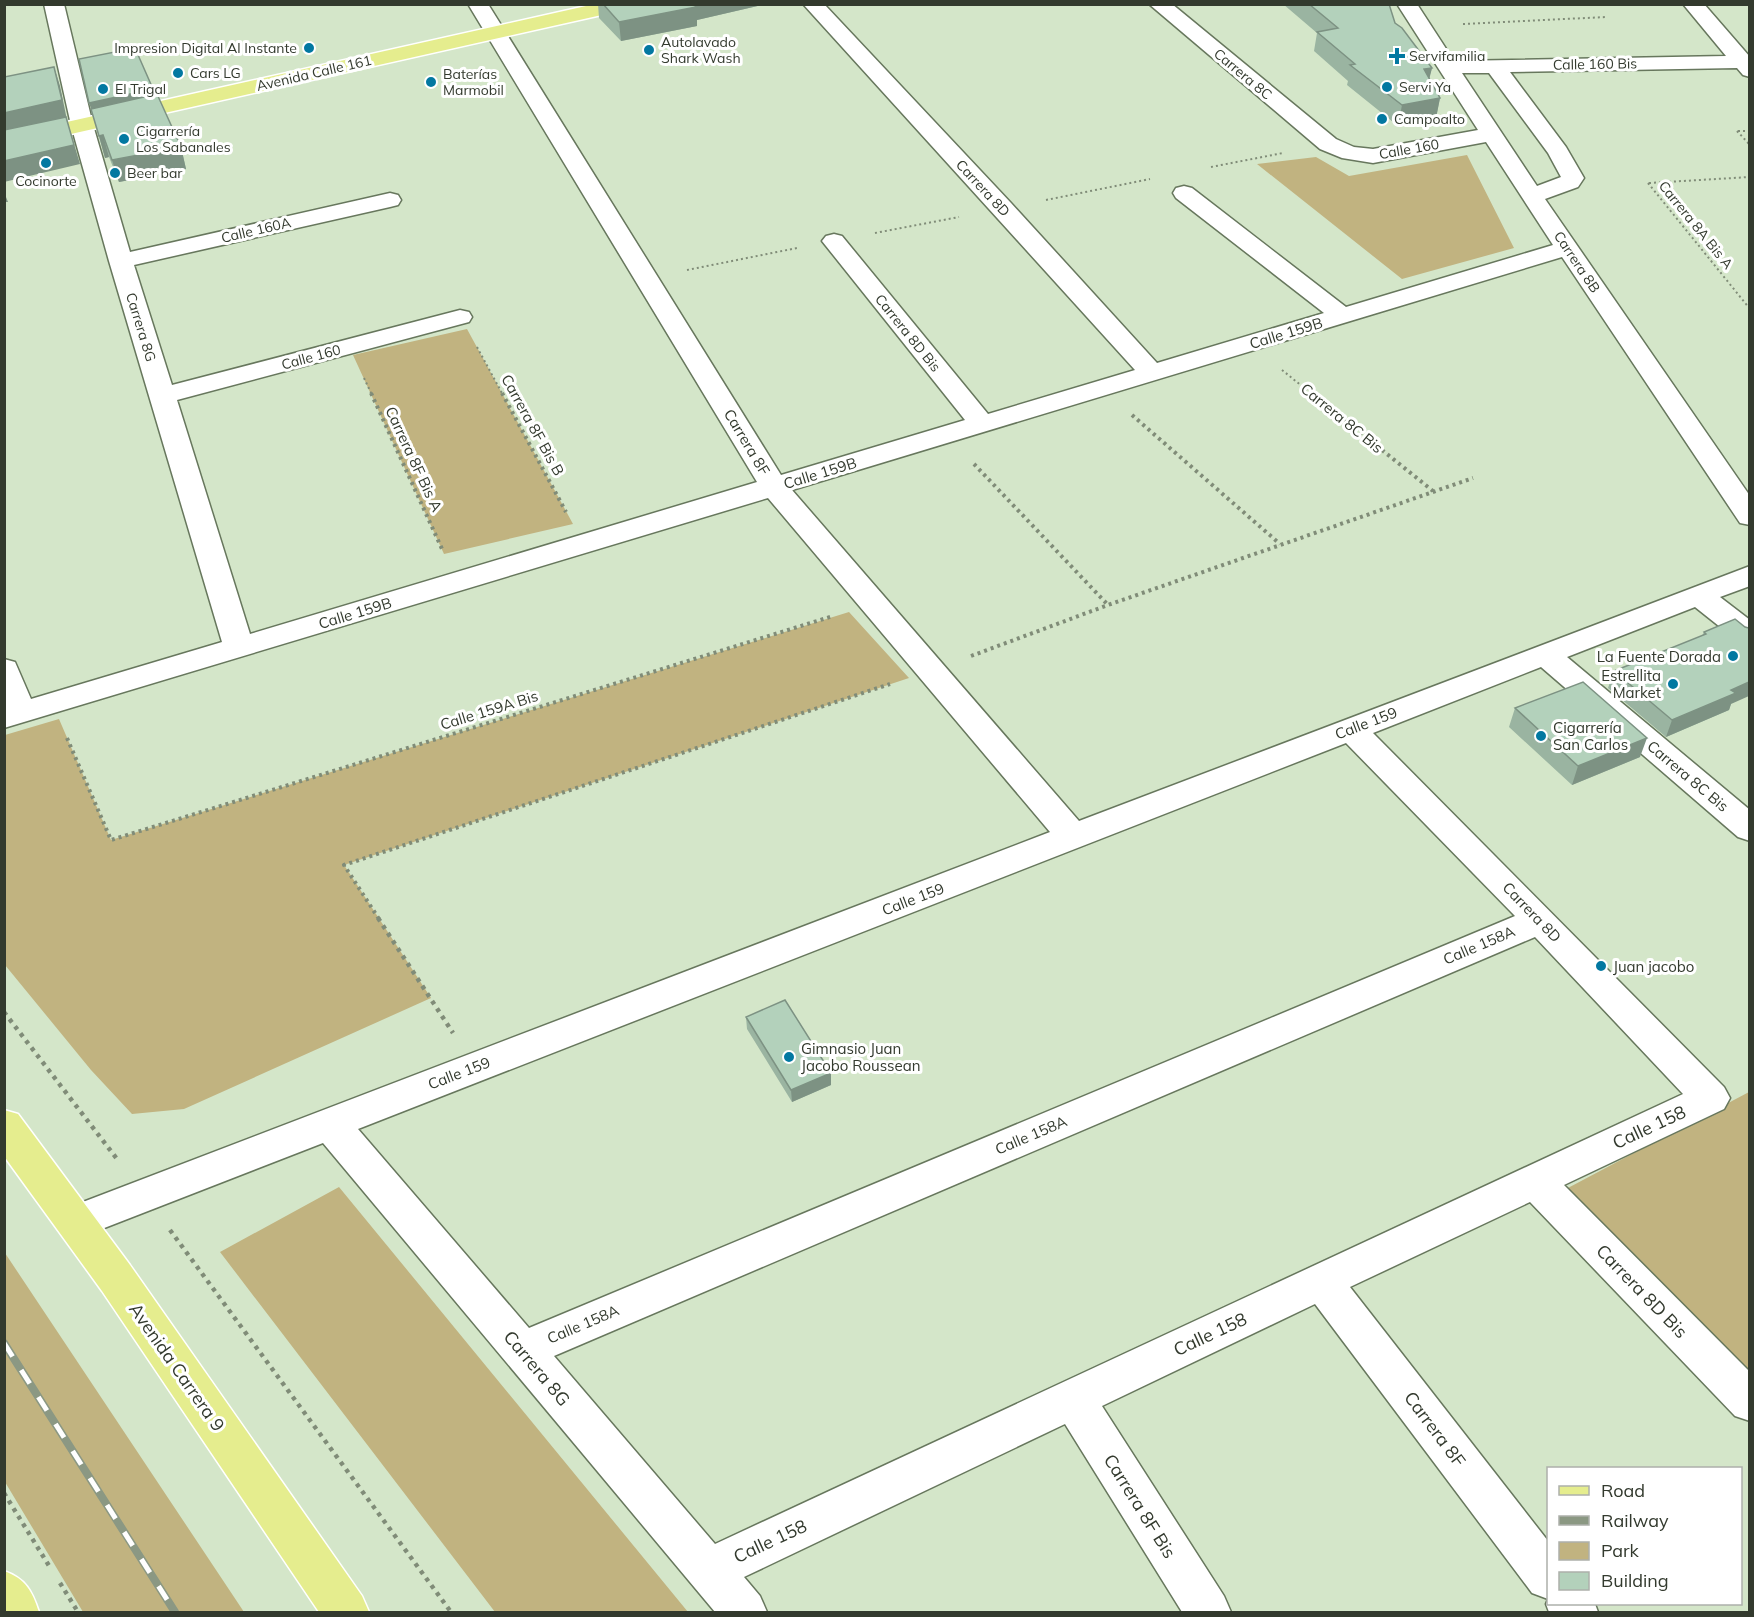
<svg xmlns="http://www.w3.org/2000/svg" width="1754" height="1617" viewBox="0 0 1754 1617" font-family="Mulish,sans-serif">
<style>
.green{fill:#c1b380}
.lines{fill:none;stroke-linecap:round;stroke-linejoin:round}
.minor-casing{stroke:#67775d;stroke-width:3}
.major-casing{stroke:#fff;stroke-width:3}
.path-far2{stroke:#808c78;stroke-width:2;stroke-dasharray:2 3;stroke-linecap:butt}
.path-far1{stroke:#808c78;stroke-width:4;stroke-dasharray:3 4;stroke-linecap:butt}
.path{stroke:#808c78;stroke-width:4.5;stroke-dasharray:4 5;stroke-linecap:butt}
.minor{fill:#fff;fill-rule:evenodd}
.major{fill:#e5ed8e;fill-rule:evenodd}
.rail-casing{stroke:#8b9883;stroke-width:8}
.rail{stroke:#fff;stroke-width:5;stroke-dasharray:16;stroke-linecap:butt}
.wall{fill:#9ab4a1}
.shaded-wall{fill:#7d9283}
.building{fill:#b3d1bb;stroke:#7d9283;stroke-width:1.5}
.poi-dot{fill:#0278a1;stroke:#fff;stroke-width:2}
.labels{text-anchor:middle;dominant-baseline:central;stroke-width:6;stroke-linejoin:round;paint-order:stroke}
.far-poi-label{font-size:14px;fill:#333a2e;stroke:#fff;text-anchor:start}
.far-street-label{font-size:14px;fill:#333a2e;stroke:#fff}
.street-label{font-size:15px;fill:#333a2e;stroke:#fff}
.poi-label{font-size:15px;fill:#333a2e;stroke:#fff;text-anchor:start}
.near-street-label{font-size:18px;fill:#333a2e;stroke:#fff}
</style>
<rect width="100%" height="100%" fill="#d4e6c9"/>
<path class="green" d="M 1467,155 L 1514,248 L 1402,279 L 1257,164 L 1316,157 L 1349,176 Z
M 467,329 L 573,524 L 444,554 L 353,355 Z
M 849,612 L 909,678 L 344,865 L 431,998 L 184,1109 L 132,1114 L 91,1070 L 5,965 L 5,735 L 59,719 L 111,840 Z
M 1749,1092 L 1749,1370 L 1566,1189 Z
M 339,1187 L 688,1612 L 495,1612 L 220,1252 Z
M 5,1253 L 244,1612 L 83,1612 L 5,1482 Z"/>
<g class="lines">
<defs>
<path id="minor" d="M 44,4 L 64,4 L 93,125 L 130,252 L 390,193 L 398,195 L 401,200 L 398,205 L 390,207 L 134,265 L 172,385 L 460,310 L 469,312 L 472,317 L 469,322 L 177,400 L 250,634 L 757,482 L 468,4 L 488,4 L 781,475 L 965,420 L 826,246 L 822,241 L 826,236 L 834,234 L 842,236 L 988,414 L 1135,370 L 803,4 L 824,4 L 1011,203 L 1157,363 L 1324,313 L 1176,198 L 1173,193 L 1176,188 L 1184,186 L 1192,188 L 1346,307 L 1553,245 L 1486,142 L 1373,163 L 1342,158 L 1320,149 L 1149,4 L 1172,4 L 1336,139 L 1354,147 L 1373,149 L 1478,130 L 1397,4 L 1417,4 L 1454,61 L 1726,56 L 1683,4 L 1704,4 L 1750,57 L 1750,77 L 1743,75 L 1737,68 L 1510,72 L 1566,147 L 1584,178 L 1578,187 L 1545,199 L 1750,496 L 1750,525 L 1740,523 L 1562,257 L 792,490 L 1079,821 L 1750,566 L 1750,586 L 1720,597 L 1750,620 L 1750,645 L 1739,642 L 1695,607 L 1567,657 L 1750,810 L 1750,841 L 1738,837 L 1541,667 L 1373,733 L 1724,1087 L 1730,1098 L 1724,1109 L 1564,1185 L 1750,1372 L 1750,1421 L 1735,1416 L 1530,1202 L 1350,1287 L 1548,1541 L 1548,1604 L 1595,1604 L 1598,1612 L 1549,1612 L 1546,1604 L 1548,1599 L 1532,1593 L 1315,1304 L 1102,1406 L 1224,1596 L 1231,1612 L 1182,1612 L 1065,1424 L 744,1577 L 760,1596 L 767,1612 L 715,1612 L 323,1143 L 76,1239 L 62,1234 L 56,1222 L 62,1210 L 1050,832 L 768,498 L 4,728 L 4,659 L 15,662 L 31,699 L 222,642 L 109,261 L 71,125 ZM 1462,73 L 1489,73 L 1548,153 L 1561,177 L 1537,186 ZM 1346,743 L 1515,916 L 529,1328 L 358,1129 ZM 1535,937 L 1683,1094 L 715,1544 L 554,1356 Z"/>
<path id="major" d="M 595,4 L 634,4 L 631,8 L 624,10 L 4,149 L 4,136 Z
M 4,1110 L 18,1114 L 130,1265 L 362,1596 L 369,1612 L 319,1612 L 102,1291 L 4,1156 Z
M 4,1571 C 26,1579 32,1591 39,1612 L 4,1612 Z"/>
</defs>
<use href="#minor" class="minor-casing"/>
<use href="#major" class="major-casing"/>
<path class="path-far2" d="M 1463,24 L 1606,17
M 1737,131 L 1750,145
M 1738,131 L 1750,131
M 1211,167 L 1283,153
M 1648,183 L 1750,309
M 1649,183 L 1750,177
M 1046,200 L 1150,179
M 875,233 L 959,217
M 687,270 L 797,248
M 477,347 L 503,395
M 1282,370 L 1313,395
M 364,378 L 372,395"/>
<path class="path-far1" d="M 371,393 L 442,549
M 502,393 L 566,512
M 1311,393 L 1433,491
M 1132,415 L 1280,544
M 974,464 L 1108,605
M 971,656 L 1108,605 L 1473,478
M 67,738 L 111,840 L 833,616
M 379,919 L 344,865 L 890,684"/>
<path class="path" d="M 378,918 L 453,1033
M 4,1012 L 117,1159
M 170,1230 L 451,1612
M 4,1493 L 51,1569
M 60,1583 L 78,1612"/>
<use href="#minor" class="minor"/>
<use href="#major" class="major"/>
<defs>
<path id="rail" d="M 4,1343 L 175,1612"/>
</defs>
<use href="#rail" class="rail-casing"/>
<use href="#rail" class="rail"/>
</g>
<path class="wall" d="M 598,4 L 766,4 L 697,20 L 697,26 L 621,41 L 599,18 Z
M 1283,4 L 1389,4 L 1395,23 L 1432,68 L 1429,78 L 1440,98 L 1436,118 L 1398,126 L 1347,85 L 1348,81 L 1314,51 L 1317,33 Z
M 153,89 L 155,95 L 181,147 L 186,169 L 119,182 L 109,157 L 105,158 L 91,109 Z
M 1735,619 L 1731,704 L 1729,710 L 1666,737 L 1608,688 L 1614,671 L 1702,636 L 1704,632 Z
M 1515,708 L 1640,757 L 1572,785 L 1509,727 Z
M 746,1017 L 831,1073 L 831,1085 L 792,1102 L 747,1029 Z"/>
<path class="shaded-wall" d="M 692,4 L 766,4 L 697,20 L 697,26 L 621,41 L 619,22 Z
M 54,67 L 60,86 L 67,120 L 80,164 L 4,182 L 4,113 Z
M 1432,68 L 1427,88 L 1424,69 Z
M 153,89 L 156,100 L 93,114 L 89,103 Z
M 1440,98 L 1436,118 L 1398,126 L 1402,105 Z
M 103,135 L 109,157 L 105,158 L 99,136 Z
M 181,147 L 186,169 L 119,182 L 112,160 Z
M 4,192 L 8,202 L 4,202 Z
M 1749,682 L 1749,696 L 1731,704 L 1729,710 L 1666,737 L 1672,720 L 1731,690 Z
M 1647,738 L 1640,757 L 1572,785 L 1578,766 Z
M 831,1073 L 831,1085 L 792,1102 L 791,1090 Z"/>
<path class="building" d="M 603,4 L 694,4 L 696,7 L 619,22 Z
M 1309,4 L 1389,4 L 1395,23 L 1402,28 L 1432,68 L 1424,69 L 1440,98 L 1402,105 L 1350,65 L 1355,64 L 1317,32 L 1338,28 Z
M 135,48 L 153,89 L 89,103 L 79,59 Z
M 54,67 L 62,100 L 4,113 L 4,77 Z
M 157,94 L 181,147 L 112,160 L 103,135 L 99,136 L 91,109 Z
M 66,117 L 74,145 L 4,161 L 4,130 Z
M 1735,619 L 1745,627 L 1749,628 L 1749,682 L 1731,690 L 1736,693 L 1672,720 L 1614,671 L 1706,634 L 1704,632 Z
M 1583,682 L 1647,738 L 1578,766 L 1515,708 Z
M 785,1000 L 831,1073 L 791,1090 L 746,1017 Z"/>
<g class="poi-dot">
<circle cx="309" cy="48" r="6"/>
<circle cx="649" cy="50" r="6"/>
<path d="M1394 47h6v6h6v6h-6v6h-6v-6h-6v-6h6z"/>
<circle cx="178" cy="73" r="6"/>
<circle cx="431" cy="82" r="6"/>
<circle cx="1387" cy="87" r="6"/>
<circle cx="103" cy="89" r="6"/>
<circle cx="1382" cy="119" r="6"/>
<circle cx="124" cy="139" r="6"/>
<circle cx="46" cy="163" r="6"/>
<circle cx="115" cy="173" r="6"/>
<circle cx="1733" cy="656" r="6"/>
<circle cx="1673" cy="684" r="6"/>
<circle cx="1541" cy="736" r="6"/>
<circle cx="1601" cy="966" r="6"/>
<circle cx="789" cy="1057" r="6"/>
</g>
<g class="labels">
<g class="far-poi-label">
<text x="661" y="42">Autolavado<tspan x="661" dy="16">Shark Wash</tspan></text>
<text x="297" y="48" text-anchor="end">Impresion Digital Al Instante</text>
<text x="1409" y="56">Servifamilia</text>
<text x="190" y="73">Cars LG</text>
<text x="443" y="74">Baterías<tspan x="443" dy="16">Marmobil</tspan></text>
<text x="1399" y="87">Servi Ya</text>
<text x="115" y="89">El Trigal</text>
<text x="1394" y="119">Campoalto</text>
<text x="136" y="131">Cigarrería<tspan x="136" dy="16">Los Sabanales</tspan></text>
<text x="127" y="173">Beer bar</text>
<text x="46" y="181" text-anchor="middle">Cocinorte</text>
</g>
<g class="far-street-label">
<text transform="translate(1595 64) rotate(-1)">Calle 160 Bis</text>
<text transform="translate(314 73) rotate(-13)">Avenida Calle 161</text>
<text transform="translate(1243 74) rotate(40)">Carrera 8C</text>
<text transform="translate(1409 149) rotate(-10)">Calle 160</text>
<text transform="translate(983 188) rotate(47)">Carrera 8D</text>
<text transform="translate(1696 225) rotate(51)">Carrera 8A Bis A</text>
<text transform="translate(256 230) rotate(-13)">Calle 160A</text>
<text transform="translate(1577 262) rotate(56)">Carrera 8B</text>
<text transform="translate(141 327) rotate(73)">Carrera 8G</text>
<text transform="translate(908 333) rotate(51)">Carrera 8D Bis</text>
<text transform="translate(311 357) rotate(-15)">Calle 160</text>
</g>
<g class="street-label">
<text transform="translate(1286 333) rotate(-17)">Calle 159B</text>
<text transform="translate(1342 418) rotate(39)">Carrera 8C Bis</text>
<text transform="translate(533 425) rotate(61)">Carrera 8F Bis B</text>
<text transform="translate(747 442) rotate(59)">Carrera 8F</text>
<text transform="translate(414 459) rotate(65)">Carrera 8F Bis A</text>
<text transform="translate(820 473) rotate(-17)">Calle 159B</text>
<text transform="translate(355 613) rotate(-17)">Calle 159B</text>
<text transform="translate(489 710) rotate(-17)">Calle 159A Bis</text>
<text transform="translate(1366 723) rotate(-21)">Calle 159</text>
<text transform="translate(1688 776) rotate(40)">Carrera 8C Bis</text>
<text transform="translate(913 899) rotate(-21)">Calle 159</text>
<text transform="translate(1532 912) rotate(46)">Carrera 8D</text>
<text transform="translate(1479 945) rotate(-23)">Calle 158A</text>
<text transform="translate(459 1073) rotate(-21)">Calle 159</text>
<text transform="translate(1031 1135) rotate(-23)">Calle 158A</text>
<text transform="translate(583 1324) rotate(-23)">Calle 158A</text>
</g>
<g class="poi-label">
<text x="1721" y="656" text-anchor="end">La Fuente Dorada</text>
<text x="1661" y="675" text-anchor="end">Estrellita<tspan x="1661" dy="17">Market</tspan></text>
<text x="1553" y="727">Cigarrería<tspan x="1553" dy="17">San Carlos</tspan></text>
<text x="1613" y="966">Juan jacobo</text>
<text x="801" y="1048">Gimnasio Juan<tspan x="801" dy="17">Jacobo Roussean</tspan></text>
</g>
<g class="near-street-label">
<text transform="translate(1649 1127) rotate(-25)">Calle 158</text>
<text transform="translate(1642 1291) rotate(46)">Carrera 8D Bis</text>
<text transform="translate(1210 1334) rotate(-25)">Calle 158</text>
<text transform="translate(177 1367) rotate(55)">Avenida Carrera 9</text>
<text transform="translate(537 1368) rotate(50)">Carrera 8G</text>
<text transform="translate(1435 1429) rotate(53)">Carrera 8F</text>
<text transform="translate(1140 1506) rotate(58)">Carrera 8F Bis</text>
<text transform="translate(770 1541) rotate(-25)">Calle 158</text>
</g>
</g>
<rect width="1754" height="1617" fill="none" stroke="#333a2e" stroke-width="12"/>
<rect x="1547" y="1467" width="195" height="138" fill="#ffffff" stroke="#adb0ab" stroke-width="1.5"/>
<rect x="1559" y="1486" width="30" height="9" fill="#e5ed8e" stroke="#adb0ab" stroke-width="1.5"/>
<text x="1601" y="1497" font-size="18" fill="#333a2e">Road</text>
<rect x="1559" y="1516" width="30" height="9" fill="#8b9883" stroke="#adb0ab" stroke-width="1.5"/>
<text x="1601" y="1527" font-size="18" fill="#333a2e">Railway</text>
<rect x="1559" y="1542" width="30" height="18" fill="#c1b380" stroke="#adb0ab" stroke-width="1.5"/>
<text x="1601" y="1557" font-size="18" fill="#333a2e">Park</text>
<rect x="1559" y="1572" width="30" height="18" fill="#b3d1bb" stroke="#adb0ab" stroke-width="1.5"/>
<text x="1601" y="1587" font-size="18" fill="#333a2e">Building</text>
</svg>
